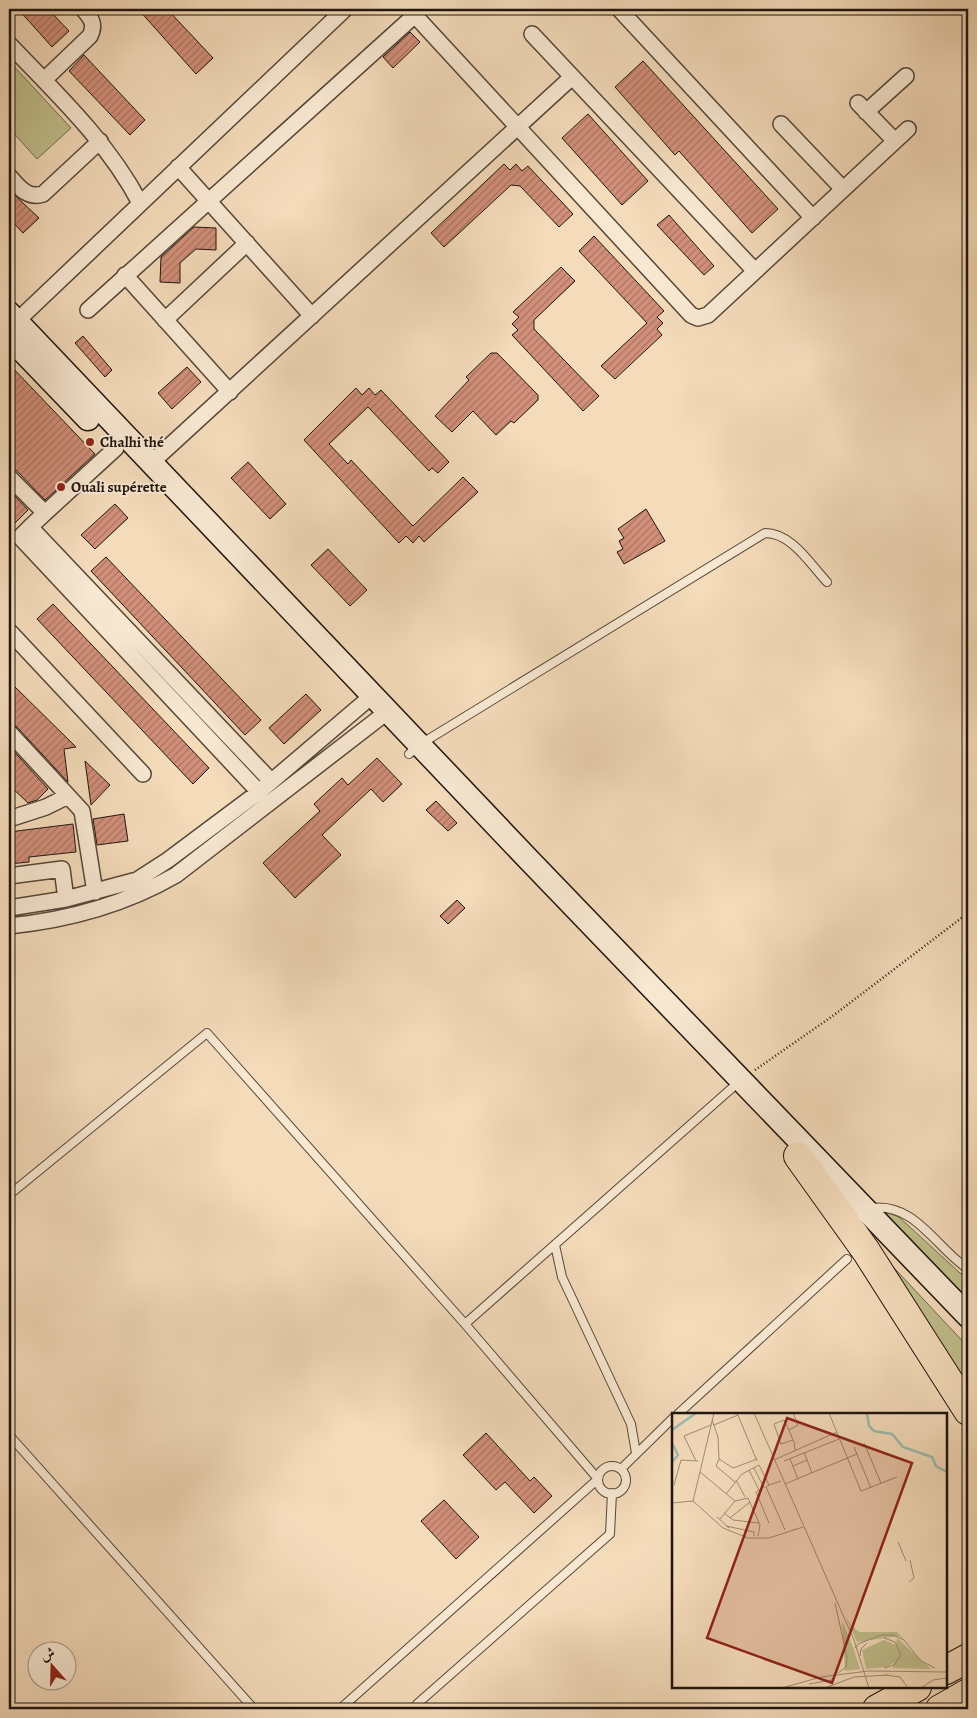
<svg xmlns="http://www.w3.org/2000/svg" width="977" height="1718" viewBox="0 0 977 1718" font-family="Alegreya,Amiri,serif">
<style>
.green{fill:#c0be8c;stroke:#70694e}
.building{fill:url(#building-hatch);stroke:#1f140f}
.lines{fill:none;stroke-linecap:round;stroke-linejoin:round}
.lane-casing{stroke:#54463a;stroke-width:10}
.street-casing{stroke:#54463a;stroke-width:18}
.secondary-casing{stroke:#1f140f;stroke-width:25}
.highway-casing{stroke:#1f140f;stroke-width:30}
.path{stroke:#1f140f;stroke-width:2.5;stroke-dasharray:1 2.5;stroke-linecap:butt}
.lane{stroke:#f8e8d2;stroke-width:8}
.street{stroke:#f8e8d2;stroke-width:15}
.secondary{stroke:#f8e8d2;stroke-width:22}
.highway{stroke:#f4dbba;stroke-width:28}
.poi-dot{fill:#8f2418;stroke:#f8e8d2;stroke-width:2}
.labels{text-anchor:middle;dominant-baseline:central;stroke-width:4;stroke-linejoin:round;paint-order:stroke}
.poi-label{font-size:15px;font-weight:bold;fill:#1f140f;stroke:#f8e8d2;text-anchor:start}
.inset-river{fill:none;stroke:#9cbbaf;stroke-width:2.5}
.inset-road{fill:none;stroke:#9f8b76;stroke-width:1}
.view{fill:#8f2418;fill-opacity:0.15;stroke:#8f2418;stroke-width:2.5}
.inset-edge{fill:none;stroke:#1f140f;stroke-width:2.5}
</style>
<defs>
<pattern id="building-hatch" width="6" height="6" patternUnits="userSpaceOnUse" patternTransform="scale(1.25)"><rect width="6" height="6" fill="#d28f79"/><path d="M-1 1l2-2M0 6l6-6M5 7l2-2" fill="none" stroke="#aa7462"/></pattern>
</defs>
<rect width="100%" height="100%" fill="#f4dbba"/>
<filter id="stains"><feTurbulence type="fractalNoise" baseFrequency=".004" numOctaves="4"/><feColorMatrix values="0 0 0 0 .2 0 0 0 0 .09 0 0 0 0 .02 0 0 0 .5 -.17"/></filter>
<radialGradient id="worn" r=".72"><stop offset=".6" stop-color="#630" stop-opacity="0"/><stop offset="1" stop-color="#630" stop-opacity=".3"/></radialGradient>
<path class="green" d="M 9,61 L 71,128 L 37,159 L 9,128 Z
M 889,1213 L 899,1217 L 960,1273 L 968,1278 L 968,1303 L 886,1219 L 886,1214 Z
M 883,1256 L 968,1347 L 968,1395 Z"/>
<path class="building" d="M 18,9 L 48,9 L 69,31 L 52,47 Z
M 138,9 L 167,9 L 213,58 L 196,74 Z
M 410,32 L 420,42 L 393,68 L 383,57 Z
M 84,55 L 145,120 L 130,135 L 69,71 Z
M 643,61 L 778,209 L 752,233 L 679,151 L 675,155 L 615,87 Z
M 588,114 L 648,181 L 622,205 L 562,138 Z
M 504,164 L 510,170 L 516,164 L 522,171 L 528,166 L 573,214 L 559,227 L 520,186 L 511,185 L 444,247 L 431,233 Z
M 9,190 L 39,218 L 23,233 L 9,218 Z
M 669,215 L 714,266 L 704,275 L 657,225 Z
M 194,227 L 216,228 L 216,250 L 196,249 L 180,263 L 180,283 L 160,282 L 161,257 Z
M 594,236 L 664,311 L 657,317 L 663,323 L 657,329 L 662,335 L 615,379 L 601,366 L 647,323 L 579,251 Z
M 561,267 L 575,281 L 534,320 L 534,329 L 599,396 L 583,411 L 512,335 L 518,330 L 512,324 L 519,317 L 513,312 Z
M 83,336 L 112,370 L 105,377 L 75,343 Z
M 491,353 L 497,353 L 538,395 L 538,400 L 514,423 L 511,421 L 496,435 L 473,411 L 452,432 L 435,416 L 469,380 L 466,377 Z
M 9,364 L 95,454 L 45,500 L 16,470 L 9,468 Z
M 187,367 L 201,382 L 172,409 L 158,393 Z
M 356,388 L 362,395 L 369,388 L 375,395 L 381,390 L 449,462 L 438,473 L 432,468 L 429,471 L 368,407 L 329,444 L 348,464 L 351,460 L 413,526 L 463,477 L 478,492 L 424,542 L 419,536 L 413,543 L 406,536 L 399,543 L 304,440 Z
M 248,462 L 286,504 L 270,519 L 231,478 Z
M 9,490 L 28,510 L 9,529 Z
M 115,504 L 128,518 L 95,549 L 81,535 Z
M 646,509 L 665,541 L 624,564 L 617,552 L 623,549 L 619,541 L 624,538 L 618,529 Z
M 328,549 L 367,590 L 350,606 L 311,565 Z
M 106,557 L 261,720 L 245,735 L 91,571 Z
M 53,604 L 209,768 L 193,784 L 37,619 Z
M 9,681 L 76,747 L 64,749 L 68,782 L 16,726 L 9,723 Z
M 306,694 L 321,710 L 284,744 L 269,728 Z
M 9,746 L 48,789 L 37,800 L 28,803 L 9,785 Z
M 377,758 L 402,784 L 383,802 L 371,789 L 322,835 L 341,855 L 295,898 L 263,863 L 320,811 L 314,804 L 342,778 L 348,785 Z
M 85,761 L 110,785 L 91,805 Z
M 436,801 L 457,823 L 448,831 L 426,810 Z
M 124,814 L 128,841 L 97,845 L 93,819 Z
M 73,824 L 76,852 L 29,857 L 29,862 L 9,864 L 9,832 Z
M 457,900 L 465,908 L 448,924 L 440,916 Z
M 486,1433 L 530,1481 L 534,1477 L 552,1496 L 534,1513 L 505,1482 L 496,1490 L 463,1455 Z
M 444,1500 L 479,1537 L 456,1559 L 421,1521 Z"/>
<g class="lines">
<defs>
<path id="lane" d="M 409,754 L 419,745 L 765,533 C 792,533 810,564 827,582
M 9,1195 L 207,1033 L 465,1324 L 598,1479 L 340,1709
M 871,1208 C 915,1202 936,1248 968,1269
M 555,1245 L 562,1277 L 631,1424 L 636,1453
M 465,1324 L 732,1088
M 678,1414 L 847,1259
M 9,1435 L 254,1709
M598 1480a14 14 0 1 1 28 0a14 14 0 1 1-28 0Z
M 621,1469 L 673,1418
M 417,1704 L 610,1534 L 612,1493"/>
<path id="street" d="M 409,9 L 691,315 L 698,318 L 708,315 L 908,129
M 619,9 L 813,218
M 532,34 L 755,271
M 9,44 C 57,94 108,142 140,203
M 44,80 L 90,36 C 96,24 91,18 83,9
M 858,103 L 895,141
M 866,112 L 906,76
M 781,124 L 843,189
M 178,167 L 312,316
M 9,176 C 19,187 27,199 43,194 L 100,141
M 125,275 L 230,392
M 88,310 L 415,15
M 165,320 L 247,243
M 17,321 L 345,9
M 151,463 L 572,77
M 9,477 L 45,513 L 116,448
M 45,513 L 30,527 L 271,781
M 30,527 L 20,537 L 259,792
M 9,631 L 143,774
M 9,732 L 82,811 L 95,892
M 9,819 L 46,807 L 68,796
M 9,876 L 62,869 L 66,899
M 9,908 L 66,899 L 137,880 L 168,860 L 259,792 L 373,695
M 9,926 C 68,920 124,905 176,875 L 387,712"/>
<path id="secondary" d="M 9,313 L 530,861 L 968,1316
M 9,337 L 88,419"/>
<path id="highway" d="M 798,1156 L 866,1251 L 968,1411
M 946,1670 L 968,1658
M 877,1709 L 917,1687
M 940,1709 L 968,1693"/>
</defs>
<use href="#lane" class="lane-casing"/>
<use href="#street" class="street-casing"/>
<use href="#secondary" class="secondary-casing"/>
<use href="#highway" class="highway-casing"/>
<path class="path" d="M 755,1070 L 834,1015 L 968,913"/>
<use href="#lane" class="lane"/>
<use href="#street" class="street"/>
<use href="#secondary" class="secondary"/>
<use href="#highway" class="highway"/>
</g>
<g class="poi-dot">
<circle cx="90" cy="442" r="5"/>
<circle cx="61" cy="487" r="5"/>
</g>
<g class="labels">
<g class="poi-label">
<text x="100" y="442">Chalhi thé</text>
<text x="71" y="487">Ouali supérette</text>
</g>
</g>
<g transform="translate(672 1413)">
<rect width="275" height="275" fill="#f4dbba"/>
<path d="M 173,203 L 179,212 L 187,219 L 225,219 L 233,227 L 227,223 L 185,229 ZM 170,207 L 182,237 L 188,256 L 173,258 ZM 225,225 L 259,256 L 221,255 Z" fill="#c0be8c"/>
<path d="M 212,227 L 226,233 L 225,247 L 215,254 L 194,256 L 190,237 Z" fill="#c0be8c"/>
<path class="inset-river" d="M 195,0 L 197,13 L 202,18 L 220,21 L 231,34 L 260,44 L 264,53 L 275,59M 0,17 L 24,0M 0,30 L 6,42 L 0,49"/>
<path class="inset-road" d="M 65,0 L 85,48M 82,0 L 182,227 L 197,275M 157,0 L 189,78 L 225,64M 40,7 L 46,24 L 47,46 L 61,55 L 85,46M 42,12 L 66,2M 117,17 L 126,12 L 121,0M 121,27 L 109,31 L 102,11 L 112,7 L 117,17 L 121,27 L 122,29 L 123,37M 192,30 L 209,70M 182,34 L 199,75M 132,39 L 140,60M 47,46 L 44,53 L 63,69M 118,46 L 126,66M 102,47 L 165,19M 24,48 L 12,23 L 39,12M 112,48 L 167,26M 121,53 L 135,47M 82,55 L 92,75M 77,57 L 87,77M 28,59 L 63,88 L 48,106M 64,67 L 73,84M 113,71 L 185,41M 2,72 L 9,47 L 26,48M 97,72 L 94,74 L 113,117M 92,74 L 84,79 L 97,110M 54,81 L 70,61 L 87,52 L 97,72 L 109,68M 21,88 L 42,0M 63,88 L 76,85 L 88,112 L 86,123M 0,90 L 21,88 L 51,115 L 76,125 L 97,125 L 131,114M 52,100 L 61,107 L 87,110M 45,104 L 57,115M 58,105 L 78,89M 54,113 L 82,119 L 82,123M 226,129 L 234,148M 237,169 L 242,165 L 238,147M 163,190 L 175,244 L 174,254 L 166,260M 183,235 L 186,231 L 209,222 L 221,222 L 232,227 L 249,248 L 263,255M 188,243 L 189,236 L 195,230M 212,255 L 222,252 L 229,242 L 223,229 L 212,225M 213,262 L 228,264 L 236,275M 182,264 L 217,262M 137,271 L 160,267M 110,275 L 149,264 L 196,258 L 275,259M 153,275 L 182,264M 249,275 L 261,267 L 275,265"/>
<path class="view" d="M 115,5 L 240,50 L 160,270 L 35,225 Z"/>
<rect width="275" height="275" class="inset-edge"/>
</g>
<rect width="977" height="1718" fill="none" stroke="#f4dbba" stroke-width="30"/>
<rect x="10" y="10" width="957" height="1698" fill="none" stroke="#1f140f" stroke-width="2.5"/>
<rect x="15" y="15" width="947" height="1688" fill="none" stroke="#1f140f"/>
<g transform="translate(52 1666) rotate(340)"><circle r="24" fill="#f8e8d2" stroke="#a19384"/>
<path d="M0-4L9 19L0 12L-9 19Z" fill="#8f2418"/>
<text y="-8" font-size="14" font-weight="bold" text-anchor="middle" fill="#1f140f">ش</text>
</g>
<rect width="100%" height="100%" filter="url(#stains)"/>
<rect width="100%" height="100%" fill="url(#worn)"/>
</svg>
